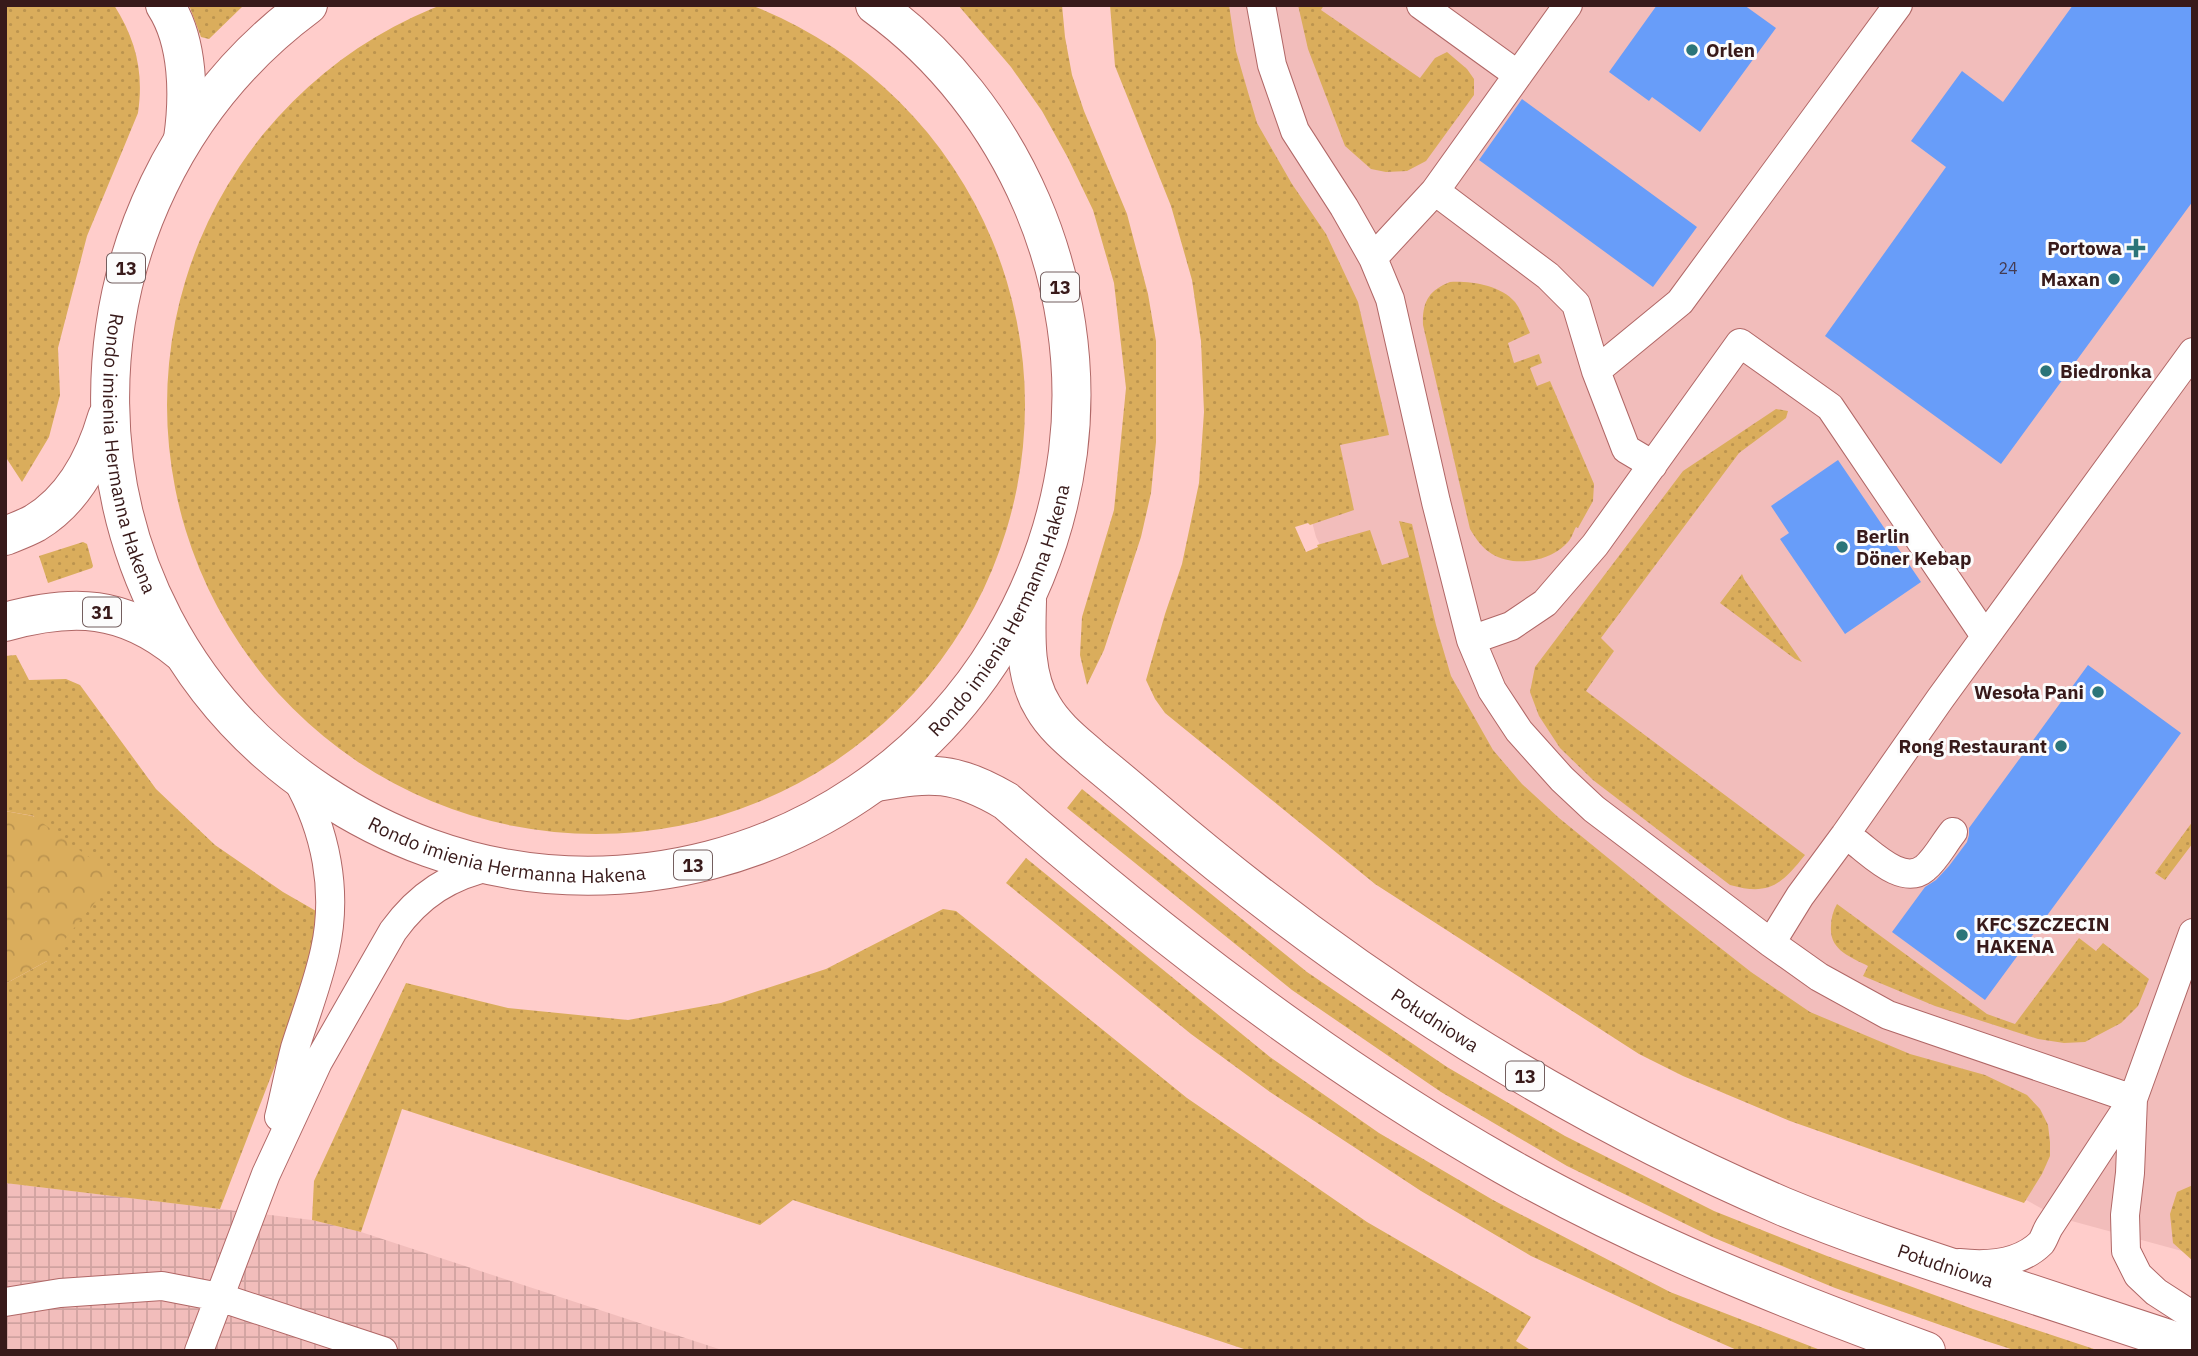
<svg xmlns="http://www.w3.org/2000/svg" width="2198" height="1356" viewBox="0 0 2198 1356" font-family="'IBM Plex Sans',sans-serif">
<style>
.built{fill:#f2bdbb}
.industrial{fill:url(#industrial-grid)}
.grass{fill:url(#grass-dots)}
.forest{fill:url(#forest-crowns)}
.building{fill:#689df9}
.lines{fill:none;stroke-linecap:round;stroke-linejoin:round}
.service-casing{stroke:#b06766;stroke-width:30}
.primary-casing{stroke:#b06766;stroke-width:40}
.service{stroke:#fff;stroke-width:28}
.primary{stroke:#fff;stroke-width:38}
.poi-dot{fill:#2b7579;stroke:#fcfcfc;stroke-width:2.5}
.labels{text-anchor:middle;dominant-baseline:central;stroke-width:6;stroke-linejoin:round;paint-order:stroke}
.number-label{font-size:16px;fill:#443b52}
.shield{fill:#fcfcfc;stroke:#735e5e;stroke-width:2}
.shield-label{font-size:18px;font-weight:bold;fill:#381a1a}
.poi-label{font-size:19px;font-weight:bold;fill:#381a1a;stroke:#fcfcfc;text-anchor:start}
.street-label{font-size:19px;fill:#381a1a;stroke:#fcfcfc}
</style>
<defs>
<pattern id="industrial-grid" width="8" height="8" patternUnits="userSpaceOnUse" patternTransform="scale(1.75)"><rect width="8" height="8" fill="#f2bdbb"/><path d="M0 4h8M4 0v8" fill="none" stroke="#d0a2a0"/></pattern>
<pattern id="grass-dots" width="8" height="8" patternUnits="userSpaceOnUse" patternTransform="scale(1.75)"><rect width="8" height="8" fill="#daad5c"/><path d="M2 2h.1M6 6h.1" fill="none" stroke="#bc944f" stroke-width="1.8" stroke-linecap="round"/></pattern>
<pattern id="forest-crowns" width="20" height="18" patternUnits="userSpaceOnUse" patternTransform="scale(1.75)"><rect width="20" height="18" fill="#daad5c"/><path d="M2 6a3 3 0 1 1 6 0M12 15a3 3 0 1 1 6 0" fill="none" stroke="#bc944f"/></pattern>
</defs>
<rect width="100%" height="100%" fill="#ffcdcb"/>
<path class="built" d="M 1210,5 L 2193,5 L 2193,1254 L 2057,1217 L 1609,971 L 1406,714 L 1316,537 L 1218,169 Z"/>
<path class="industrial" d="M 5,1183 L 312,1220 L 361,1232 L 725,1351 L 5,1351 Z"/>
<path class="grass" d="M167 405a429 429 0 1 1 858 0a429 429 0 1 1-858 0Z
M 5,5 L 114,5 C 136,40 144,72 138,113 L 87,236 L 58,348 L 60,395 L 49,437 L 22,482 L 5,456 Z
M 189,5 L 244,5 L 209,39 L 201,37 Z
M 958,5 L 1062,5 L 1065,37 L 1072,75 L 1084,111 L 1127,214 L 1148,294 L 1156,341 L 1156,442 L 1151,493 L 1141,537 L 1104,650 L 1087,685 L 1080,655 L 1082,617 L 1114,510 L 1126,388 L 1114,283 L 1093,210 L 1068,158 L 1042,111 L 1011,67 Z
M 1110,5 L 1229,5 L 1236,51 L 1257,123 L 1292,184 L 1326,234 L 1358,302 L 1389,435 L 1340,445 L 1354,510 L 1310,525 L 1308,523 L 1295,527 L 1306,552 L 1318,547 L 1317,545 L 1370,530 L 1382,565 L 1409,557 L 1399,521 L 1412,524 L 1436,625 L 1451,676 L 1493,750 L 1522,784 L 1559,818 L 1672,910 L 1751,972 L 1810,1012 L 1910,1054 L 1985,1075 L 2027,1095 L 2040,1109 L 2048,1125 L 2050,1142 L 2050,1156 L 2042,1174 L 2024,1203 L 1790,1121 L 1683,1076 L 1639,1054 L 1375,884 L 1165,713 L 1155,699 L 1146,680 L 1165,614 L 1182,564 L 1199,483 L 1204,412 L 1201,341 L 1192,280 L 1171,206 L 1115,66 Z
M 1298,5 L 1324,5 L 1321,10 L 1420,78 L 1435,58 L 1447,52 L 1467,69 L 1474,79 L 1474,95 L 1426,161 L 1407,171 L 1386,172 L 1371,169 L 1345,146 L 1308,49 Z
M 1450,282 C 1471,281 1500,285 1515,302 C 1522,311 1525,323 1530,333 L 1508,343 L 1514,363 L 1539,354 L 1542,363 L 1530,368 L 1537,386 L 1550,381 L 1594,484 L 1593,501 L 1578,528 L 1576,527 C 1572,534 1572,539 1565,545 C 1548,562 1513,567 1492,554 C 1482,548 1476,539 1470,529 L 1423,325 C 1422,302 1429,290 1450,282 Z
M 1776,409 L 1788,411 L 1786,418 L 1739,453 L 1601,638 L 1614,651 L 1586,691 L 1805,855 C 1781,885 1769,896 1730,885 L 1593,780 L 1560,748 L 1539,716 L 1530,692 L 1535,667 L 1683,471 Z
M 83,542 L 87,544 L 93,566 L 92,568 L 48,583 L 39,556 Z
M 1742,574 L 1744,579 L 1802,662 L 1795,659 L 1720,603 Z
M 16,655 L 29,680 L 66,679 L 80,685 L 156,789 L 215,845 L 283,892 L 316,911 L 316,943 L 283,1045 L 220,1209 L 5,1183 L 5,984 L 47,961 L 34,816 L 5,811 L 5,656 Z
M 1082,789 L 1307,972 L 1447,1067 L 1565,1136 L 1714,1211 L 1827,1256 L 1973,1309 L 2100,1351 L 2017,1351 L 1986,1341 L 1835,1288 L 1712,1237 L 1567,1166 L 1441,1092 L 1292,990 L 1067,808 Z
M 2193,821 L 2193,843 L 2165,880 L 2155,873 Z
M 1026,858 L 1270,1057 L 1379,1133 L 1493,1200 L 1670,1292 L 1823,1351 L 1739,1351 L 1673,1322 L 1531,1256 L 1421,1191 L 1270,1092 L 1191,1034 L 1006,883 Z
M 1837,904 L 1987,1014 L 2015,1024 L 2079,938 L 2096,951 L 2103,943 L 2149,979 L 2138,1006 L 2121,1023 L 2085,1042 L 2064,1043 L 2038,1039 L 1935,1006 L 1863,976 L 1868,966 C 1850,957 1829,950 1831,926 C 1831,918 1833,911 1837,904 Z
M 943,909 L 956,911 L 1187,1098 L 1367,1222 L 1531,1317 L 1516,1341 L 1532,1351 L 1250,1351 L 793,1200 L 760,1225 L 402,1109 L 361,1232 L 312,1220 L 314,1181 L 406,983 L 508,1008 L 628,1020 L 721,1003 L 826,969 Z
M 2193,1185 L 2193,1261 L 2173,1243 L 2170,1214 L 2177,1192 Z"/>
<path class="forest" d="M 5,811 L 33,816 L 116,877 L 47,961 L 5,984 Z"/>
<path class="building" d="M 1657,5 L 1744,5 L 1776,28 L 1700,132 L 1652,97 L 1649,101 L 1609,72 Z
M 2073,5 L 2193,5 L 2193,201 L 2001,464 L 1825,336 L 1946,167 L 1911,141 L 1962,71 L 2003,102 Z
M 1522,99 L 1697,227 L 1653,287 L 1479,160 Z
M 1838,460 L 1921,582 L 1845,634 L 1780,539 L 1789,533 L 1771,506 Z
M 2088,665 L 2181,733 L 1985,1000 L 1892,932 L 1925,887 L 1936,880 L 1949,866 L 1967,842 L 1969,835 L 1969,828 Z"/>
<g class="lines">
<defs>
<path id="service" d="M 1261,5 L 1272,65 L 1295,131 L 1344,207 L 1373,258 L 1390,299 L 1436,502 L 1471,640
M 1421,5 L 1518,75
M 1435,191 L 1568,5
M 1373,258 L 1435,191 L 1548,276 L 1576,304 L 1596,371 L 1626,449 L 1653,465
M 1596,371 L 1680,302 L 1898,5
M 1985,636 L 1830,407 L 1740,343 L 1595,545 L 1545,603 L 1511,626 L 1471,640 L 1492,690 L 1519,731 L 1562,779 L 1594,809 L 1771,943 L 1819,977 L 1888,1015 L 2133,1099
M 1857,843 C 1874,856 1904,886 1925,868 C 1936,859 1944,843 1953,832
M 1771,943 L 1800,896 L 1845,835 L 1940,699 L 2193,352
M 2133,1099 L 2130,1173 L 2125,1215 L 2126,1251 L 2138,1275 L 2156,1292 L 2193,1316
M 279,1117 C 285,1094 289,1071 295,1048 C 305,1016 318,983 325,950 C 338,891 326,830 296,778
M 1959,1263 C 1986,1266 2020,1264 2041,1243 C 2044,1239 2046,1232 2049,1227 L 2133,1099 L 2193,933
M 5,1302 L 60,1293 L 162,1286 L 219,1297 L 383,1351
M 199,1351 L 266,1174 L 318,1062 L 393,931 C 419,895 450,875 493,866"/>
<g id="primary">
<path d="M 165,5 C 189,42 189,97 183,139"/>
<path id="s1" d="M 308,5 C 42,202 42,608 321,793 C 388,838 466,867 547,874 C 658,883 767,855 859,793 C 974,716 1050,590 1068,452 C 1089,282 1014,106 875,5"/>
<path d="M 5,536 C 15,532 26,528 35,523 C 73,500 95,458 107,417"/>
<path id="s2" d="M 1027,601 C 1026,636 1024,677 1043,707 C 1055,728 1075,743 1093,759 C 1114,776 1134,793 1154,810 C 1343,972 1554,1108 1782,1206 C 1847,1233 1913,1255 1980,1277 C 2051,1300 2122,1324 2193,1347"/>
<path d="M 5,622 C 73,603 124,605 180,651"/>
<path d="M 876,782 C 932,772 955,771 1006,801 C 1161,936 1325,1063 1504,1165 C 1638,1241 1781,1298 1926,1351"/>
</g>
</defs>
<use href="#service" class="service-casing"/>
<use href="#primary" class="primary-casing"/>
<use href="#service" class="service"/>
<use href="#primary" class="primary"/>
</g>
<g class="poi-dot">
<circle cx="1692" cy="50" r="7"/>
<path d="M2132.5 237.5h7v7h7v7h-7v7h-7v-7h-7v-7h7z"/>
<circle cx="2114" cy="279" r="7"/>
<circle cx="2046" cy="371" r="7"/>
<circle cx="1842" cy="547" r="7"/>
<circle cx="2098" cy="692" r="7"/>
<circle cx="2061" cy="746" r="7"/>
<circle cx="1962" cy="935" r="7"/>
</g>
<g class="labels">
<g class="number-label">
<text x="2008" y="268">24</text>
</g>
<g class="shield">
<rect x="107" y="253.5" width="38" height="29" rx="5"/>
<rect x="1041" y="272.5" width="38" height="29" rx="5"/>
<rect x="83" y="597.5" width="38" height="29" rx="5"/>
<rect x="674" y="850.5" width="38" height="29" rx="5"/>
<rect x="1506" y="1061.5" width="38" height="29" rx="5"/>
</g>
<g class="shield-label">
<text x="126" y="268">13</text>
<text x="1060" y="287">13</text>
<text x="102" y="612">31</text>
<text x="693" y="865">13</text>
<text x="1525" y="1076">13</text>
</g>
<g class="poi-label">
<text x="1706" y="50">Orlen</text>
<text x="2122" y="248" text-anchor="end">Portowa</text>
<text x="2100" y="279" text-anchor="end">Maxan</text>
<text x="2060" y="371">Biedronka</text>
<text x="1856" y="536">Berlin<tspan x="1856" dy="22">Döner Kebap</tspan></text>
<text x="2084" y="692" text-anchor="end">Wesoła Pani</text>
<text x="2047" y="746" text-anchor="end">Rong Restaurant</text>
<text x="1976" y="924">KFC SZCZECIN<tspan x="1976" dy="22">HAKENA</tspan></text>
</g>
<g class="street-label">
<text stroke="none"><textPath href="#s1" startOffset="514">Rondo imienia Hermanna Hakena</textPath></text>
<text stroke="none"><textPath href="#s1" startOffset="1731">Rondo imienia Hermanna Hakena</textPath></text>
<text stroke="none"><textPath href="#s1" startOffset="1122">Rondo imienia Hermanna Hakena</textPath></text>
<text stroke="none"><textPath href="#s2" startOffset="612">Południowa</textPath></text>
<text stroke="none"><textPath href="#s2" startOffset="1180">Południowa</textPath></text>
</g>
</g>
<rect width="2198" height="1356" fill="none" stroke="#381a1a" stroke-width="14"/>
</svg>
